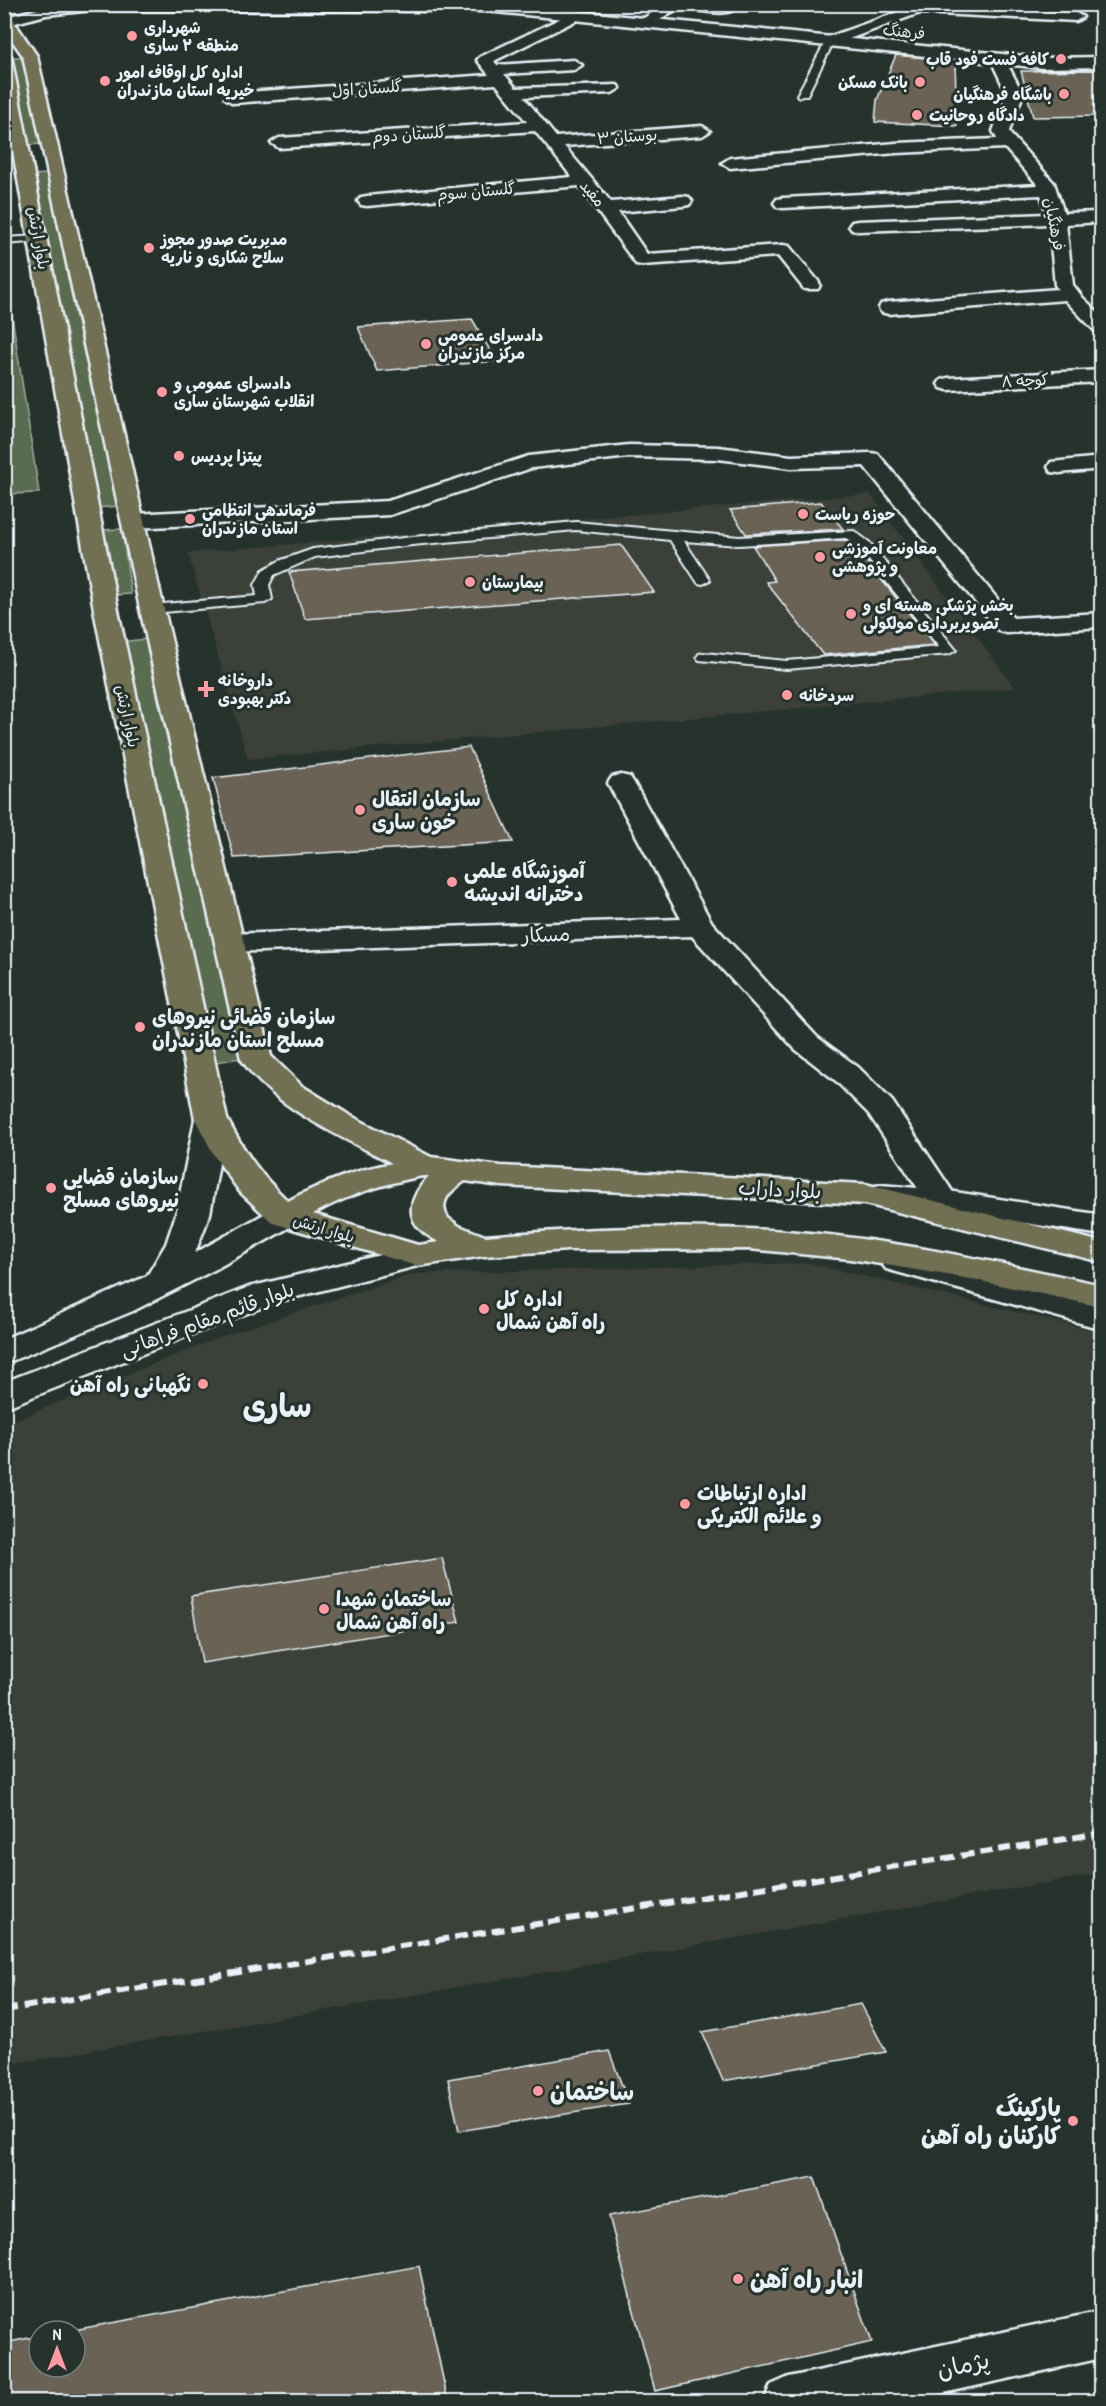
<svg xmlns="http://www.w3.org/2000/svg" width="1106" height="2406" viewBox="0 0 1106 2406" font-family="'Patrick Hand','Playpen Sans Arabic',sans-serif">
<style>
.built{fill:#3b4139}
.green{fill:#5a6c4f;stroke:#a1aea4;stroke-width:1.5}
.building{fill:#6b6354;stroke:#e8f1f8;stroke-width:1.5}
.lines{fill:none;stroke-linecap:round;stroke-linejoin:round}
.service-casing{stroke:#e8f1f8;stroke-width:4}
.minor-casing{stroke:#e8f1f8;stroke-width:5}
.secondary-casing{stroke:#e8f1f8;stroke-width:5}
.primary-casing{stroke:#e8f1f8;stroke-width:5}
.service{fill:#26332d;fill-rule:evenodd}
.minor{fill:#26332d;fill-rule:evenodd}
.secondary{fill:#26332d;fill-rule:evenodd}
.primary{fill:#716f52;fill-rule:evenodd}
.rail{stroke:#e8f1f8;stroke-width:6;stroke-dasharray:13 6;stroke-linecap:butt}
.poi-dot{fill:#ff9aa2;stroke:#26332d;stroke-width:2}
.labels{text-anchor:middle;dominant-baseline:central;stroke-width:6;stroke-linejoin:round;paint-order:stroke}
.far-poi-label{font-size:16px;font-weight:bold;fill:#e8f1f8;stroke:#26332d;text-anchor:start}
.far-street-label{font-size:16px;fill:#e8f1f8;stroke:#26332d}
.poi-label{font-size:20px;font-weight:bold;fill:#e8f1f8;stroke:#26332d;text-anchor:start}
.street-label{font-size:20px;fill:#e8f1f8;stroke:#26332d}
.near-poi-label{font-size:24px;font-weight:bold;fill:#e8f1f8;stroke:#26332d;text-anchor:start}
.near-street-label{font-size:24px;fill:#e8f1f8;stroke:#26332d}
.town-label{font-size:32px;font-weight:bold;fill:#e8f1f8;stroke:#26332d}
</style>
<rect width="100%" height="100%" fill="#26332d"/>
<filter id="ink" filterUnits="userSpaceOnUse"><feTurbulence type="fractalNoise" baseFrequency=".0167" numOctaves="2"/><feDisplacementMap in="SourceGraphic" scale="12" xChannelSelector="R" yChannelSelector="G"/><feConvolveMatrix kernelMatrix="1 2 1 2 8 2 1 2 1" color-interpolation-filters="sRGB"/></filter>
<g filter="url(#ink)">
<path class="built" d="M 870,494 L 1015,688 L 248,759 L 188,553 Z
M 808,1263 L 1101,1332 L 1101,1873 L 392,1999 L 5,2065 L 5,1424 L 223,1336 L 413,1274 Z"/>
<path class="green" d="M 10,57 L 23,57 L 40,144 L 29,145 Z
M 47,174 L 77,322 L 119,506 L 97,508 L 32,175 Z
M 5,270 L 39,493 L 5,494 Z
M 122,529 L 131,594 L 114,595 L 102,530 Z
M 146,639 L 150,665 L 242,1058 L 216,1062 L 147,745 L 120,642 Z"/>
<path class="building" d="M 896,55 L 955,61 L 957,126 L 875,122 L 877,100 Z
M 1101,70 L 1101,116 L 1033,117 L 1021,71 Z
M 472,319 L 497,361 L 377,371 L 358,327 Z
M 821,502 L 843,529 L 746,534 L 730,510 Z
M 845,540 L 857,550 L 935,645 L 823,655 L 766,582 L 775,581 L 753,546 Z
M 621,545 L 654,592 L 305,619 L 289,572 Z
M 469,747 L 513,842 L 234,858 L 213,778 Z
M 442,1558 L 459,1622 L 202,1663 L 191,1596 Z
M 861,2004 L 886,2052 L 723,2081 L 702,2032 Z
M 609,2051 L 629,2104 L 459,2131 L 448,2079 Z
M 814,2177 L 872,2342 L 655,2391 L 609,2216 Z
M 419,2266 L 448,2402 L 4,2402 L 4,2343 L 39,2336 L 39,2367 L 75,2367 L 75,2331 L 68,2331 Z"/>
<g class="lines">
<defs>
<path id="service" d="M 827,39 L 834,41 L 807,95 L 799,97 L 797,95 Z
M 39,236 L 43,237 L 43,241 L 4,244 L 4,238 Z
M 576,522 L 739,537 L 854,531 L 869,542 L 956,650 L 949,654 L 787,669 L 699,660 L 697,657 L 699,654 L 704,653 L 787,661 L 939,647 L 859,548 L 846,538 L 739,545 L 684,541 L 710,580 L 703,584 L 698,583 L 670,540 L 576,530 L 412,545 L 315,557 L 274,575 L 269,585 L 272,599 L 265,603 L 152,613 L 145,609 L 152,605 L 257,596 L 255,585 L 263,570 L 279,561 L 313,549 L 412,537 Z"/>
<path id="minor" d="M 665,4 L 743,4 C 723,23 696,4 674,11 C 662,15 655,30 641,26 L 639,23 L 641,20 Z
M 892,4 L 1076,13 L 1083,17 L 1076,21 L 920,13 L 835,44 L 830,45 L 823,41 L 825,38 L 904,10 Z
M 574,12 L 579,13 L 581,16 L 579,19 L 494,61 L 497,65 L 574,60 L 582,65 L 574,70 L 504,74 L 516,88 L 617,85 L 620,88 L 612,93 L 524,97 L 556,137 L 702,126 L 710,131 L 702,136 L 564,146 L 611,202 L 683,196 L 689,197 L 692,201 L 689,205 L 683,206 L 618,212 L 647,254 L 783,245 L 789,246 L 818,281 L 820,285 L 818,289 L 804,289 L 778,256 L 642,265 L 636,264 L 579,186 L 367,206 L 361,205 L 358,201 L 361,197 L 367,196 L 572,177 L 535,131 L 279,148 L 271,143 L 279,138 L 527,122 L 496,84 L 233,103 L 225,98 L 233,93 L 489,75 L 477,60 L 480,57 Z
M 997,54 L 1004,58 L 1023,94 L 1009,131 L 1011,135 L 1054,183 L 1064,213 L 1102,212 L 1102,222 L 1066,224 L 1073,285 L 1083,298 L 1102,316 L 1102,333 L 1095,331 L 1065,300 L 888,314 L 881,312 L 879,308 L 881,304 L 888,302 L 1058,289 L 1055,285 L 1049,224 L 858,231 L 852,230 L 849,226 L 852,222 L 858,221 L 1047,214 L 1041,195 L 783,208 L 777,207 L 774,203 L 777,199 L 783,198 L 1038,185 L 1005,148 L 896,153 L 730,168 L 722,163 L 730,158 L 896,143 L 997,139 L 993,131 L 1007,94 L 990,58 Z
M 1102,370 L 1102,382 L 948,390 L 941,388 L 938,384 L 941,380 L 948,378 Z
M 629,445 L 718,447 L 791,456 L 870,453 L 878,454 L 1013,618 L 1102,613 L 1102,627 L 1007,633 L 999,631 L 864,466 L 791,468 L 718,459 L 629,457 L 532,468 L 390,515 L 133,528 L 125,526 L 122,521 L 125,516 L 133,514 L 388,501 L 529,456 Z
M 1102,457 L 1102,469 L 1059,473 L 1051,472 L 1048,467 L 1051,462 Z
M 621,775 L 630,777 L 634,783 L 712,923 L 817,1037 L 858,1067 L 892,1101 L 958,1200 L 954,1207 L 942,1210 L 930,1207 L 869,1114 L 836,1081 L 795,1049 L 692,936 L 229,952 L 219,949 L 215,943 L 219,937 L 229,934 L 681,919 L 608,783 L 612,777 Z"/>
<path id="secondary" d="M 66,4 L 504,4 L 1043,58 L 1102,57 L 1102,67 L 1043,68 L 486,11 L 93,10 L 46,15 L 11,24 L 4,21 L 6,17 L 45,7 Z
M 211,1109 L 222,1112 L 227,1119 L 210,1214 L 195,1253 L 273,1209 L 285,1206 L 297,1209 L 302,1216 L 297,1223 L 214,1270 L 133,1311 L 4,1364 L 4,1339 L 147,1276 L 166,1244 L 176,1214 L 195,1119 L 200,1112 Z
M 880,1185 L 942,1190 L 1102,1215 L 1102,1235 L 942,1210 L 868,1202 L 864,1195 L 868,1188 Z
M 417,1246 L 429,1249 L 434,1256 L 429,1263 L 273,1303 L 4,1408 L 4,1382 L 249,1287 Z
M 898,1252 L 1102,1307 L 1102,1329 L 886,1269 L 881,1262 L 886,1255 Z
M 1102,2311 L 1102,2358 L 903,2402 L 763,2402 L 771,2385 L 789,2377 Z"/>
<path id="primary" d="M 8,19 L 13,20 L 37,56 L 164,609 L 271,1056 L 302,1086 L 349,1115 L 431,1157 L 501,1166 L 865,1184 L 1102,1242 L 1102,1262 L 865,1204 L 501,1186 L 465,1181 C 452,1190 437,1201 448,1218 L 459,1226 L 485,1236 C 572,1229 660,1225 748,1229 C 867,1233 985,1260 1102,1285 L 1102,1307 L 971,1279 L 850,1259 L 749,1249 L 568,1250 L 484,1256 L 417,1266 L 273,1223 L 240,1192 L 215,1157 L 195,1119 L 95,615 L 4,101 L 4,52 L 11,56 L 119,615 L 227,1119 C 245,1153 260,1175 288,1201 C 321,1183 355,1170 392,1163 C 339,1135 275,1109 241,1059 L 140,609 L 23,56 L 4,29 L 4,20 ZM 423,1176 L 429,1176 C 405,1203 404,1225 439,1242 L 418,1245 L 313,1214 C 349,1194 384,1184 423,1176 Z"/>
</defs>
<use href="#service" class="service-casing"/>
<use href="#minor" class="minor-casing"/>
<use href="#secondary" class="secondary-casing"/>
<use href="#primary" class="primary-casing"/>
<use href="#service" class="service"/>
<use href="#minor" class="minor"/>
<use href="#secondary" class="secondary"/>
<use href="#primary" class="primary"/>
<path class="rail" d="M 4,2010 L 1102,1833"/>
</g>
</g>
<g class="poi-dot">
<circle cx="132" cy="36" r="6"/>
<circle cx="1061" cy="59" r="6"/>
<circle cx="105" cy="81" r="6"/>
<circle cx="920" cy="82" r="6"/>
<circle cx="1064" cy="94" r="6"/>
<circle cx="917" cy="115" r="6"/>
<circle cx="149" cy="248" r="6"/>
<circle cx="426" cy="344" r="6"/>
<circle cx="162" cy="392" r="6"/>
<circle cx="179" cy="456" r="6"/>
<circle cx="803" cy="514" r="6"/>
<circle cx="190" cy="519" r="6"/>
<circle cx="820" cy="557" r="6"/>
<circle cx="470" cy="582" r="6"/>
<circle cx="851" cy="614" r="6"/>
<path d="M203 680h6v6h6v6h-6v6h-6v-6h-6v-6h6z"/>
<circle cx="787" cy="695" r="6"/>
<circle cx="360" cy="810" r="6"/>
<circle cx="452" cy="882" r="6"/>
<circle cx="140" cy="1027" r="6"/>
<circle cx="51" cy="1188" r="6"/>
<circle cx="484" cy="1309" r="6"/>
<circle cx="203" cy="1384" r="6"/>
<circle cx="685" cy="1504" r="6"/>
<circle cx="324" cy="1609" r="6"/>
<circle cx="538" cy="2091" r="6"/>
<circle cx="1073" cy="2121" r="6"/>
<circle cx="738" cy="2279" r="6"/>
</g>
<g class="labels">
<g class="far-poi-label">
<text x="144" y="27">شهرداری<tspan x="144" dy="18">منطقه ۲ ساری</tspan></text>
<text x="1049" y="59" text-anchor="end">کافه فست فود قاب</text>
<text x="117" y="72">اداره کل اوقاف امور<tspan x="117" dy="18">خیریه استان مازندران</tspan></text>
<text x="908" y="82" text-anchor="end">بانک مسکن</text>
<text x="1052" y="94" text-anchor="end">باشگاه فرهنگیان</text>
<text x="929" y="115">دادگاه روحانیت</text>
<text x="161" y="239">مدیریت صدور مجوز<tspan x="161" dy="18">سلاح شکاری و ناریه</tspan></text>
<text x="438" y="335">دادسرای عمومی<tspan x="438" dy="18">مرکز مازندران</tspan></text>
<text x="174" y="383">دادسرای عمومی و<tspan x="174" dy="18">انقلاب شهرستان ساری</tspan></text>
<text x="191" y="456">پیتزا پردیس</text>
<text x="202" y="510">فرماندهی انتظامی<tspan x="202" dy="18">استان مازندران</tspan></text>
<text x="815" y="514">حوزه ریاست</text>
<text x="832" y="548">معاونت آموزشی<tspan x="832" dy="18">و پژوهشی</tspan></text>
<text x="482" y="582">بیمارستان</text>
<text x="863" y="605">بخش پژشکی هسته ای و<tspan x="863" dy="18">تصویربرداری مولکولی</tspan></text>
<text x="218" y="680">داروخانه<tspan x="218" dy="18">دکتر بهبودی</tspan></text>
<text x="799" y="695">سردخانه</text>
</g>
<g class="far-street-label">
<text transform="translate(904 31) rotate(6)">فرهنگ</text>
<text transform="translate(367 88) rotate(-4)">گلستان اول</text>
<text transform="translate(409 134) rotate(-4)">گلستان دوم</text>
<text transform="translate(627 136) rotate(-4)">بوستان ۳</text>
<text transform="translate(476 191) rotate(-5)">گلستان سوم</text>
<text transform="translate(593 193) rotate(50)">مفید</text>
<text transform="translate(1055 224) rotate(79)">فرهنگیان</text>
<text transform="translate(39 238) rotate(80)">بلوار ارتش</text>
<text transform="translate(1025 380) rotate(-3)">کوچه ۸</text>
<text transform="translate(128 716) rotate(78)">بلوار ارتش</text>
<text transform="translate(324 1228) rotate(17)">بلوار ارتش</text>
</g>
<g class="poi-label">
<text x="372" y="798">سازمان انتقال<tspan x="372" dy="23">خون ساری</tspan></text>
<text x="464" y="870">آموزشگاه علمی<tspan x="464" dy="23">دخترانه اندیشه</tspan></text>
<text x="152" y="1016">سازمان قضائی نیروهای<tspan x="152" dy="23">مسلح استان مازندران</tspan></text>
<text x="63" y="1176">سازمان قضایی<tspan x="63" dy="23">نیروهای مسلح</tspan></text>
<text x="496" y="1298">اداره کل<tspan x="496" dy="23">راه آهن شمال</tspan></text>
<text x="191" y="1384" text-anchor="end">نگهبانی راه آهن</text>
<text x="697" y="1492">اداره ارتباطات<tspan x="697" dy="23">و علائم الکتریکی</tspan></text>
<text x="336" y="1598">ساختمان شهدا<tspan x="336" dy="23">راه آهن شمال</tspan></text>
</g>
<g class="street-label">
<text transform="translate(546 934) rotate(-2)">مسکار</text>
<text transform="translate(780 1189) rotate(3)">بلوار داراب</text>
<text transform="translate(207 1319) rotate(-20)">بلوار قائم مقام فراهانی</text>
</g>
<g class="near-poi-label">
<text x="550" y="2091">ساختمان</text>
<text x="1061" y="2107" text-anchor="end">پارکینگ<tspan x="1061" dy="28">کارکنان راه آهن</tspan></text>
<text x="750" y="2279">انبار راه آهن</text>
</g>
<g class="near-street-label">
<text transform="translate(963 2364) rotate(-12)">پژمان</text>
</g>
<g class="town-label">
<text x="277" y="1405">ساری</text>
</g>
</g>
<rect width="1106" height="2406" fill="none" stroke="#26332d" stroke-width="24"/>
<rect x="12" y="12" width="1082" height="2382" fill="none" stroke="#e8f1f8" stroke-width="2" filter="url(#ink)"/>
<g transform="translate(57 2349)"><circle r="28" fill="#26332d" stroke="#747f7e" stroke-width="1.5"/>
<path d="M0-4.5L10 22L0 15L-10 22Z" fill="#ff9aa2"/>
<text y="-9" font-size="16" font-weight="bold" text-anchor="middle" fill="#e8f1f8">N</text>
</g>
</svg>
